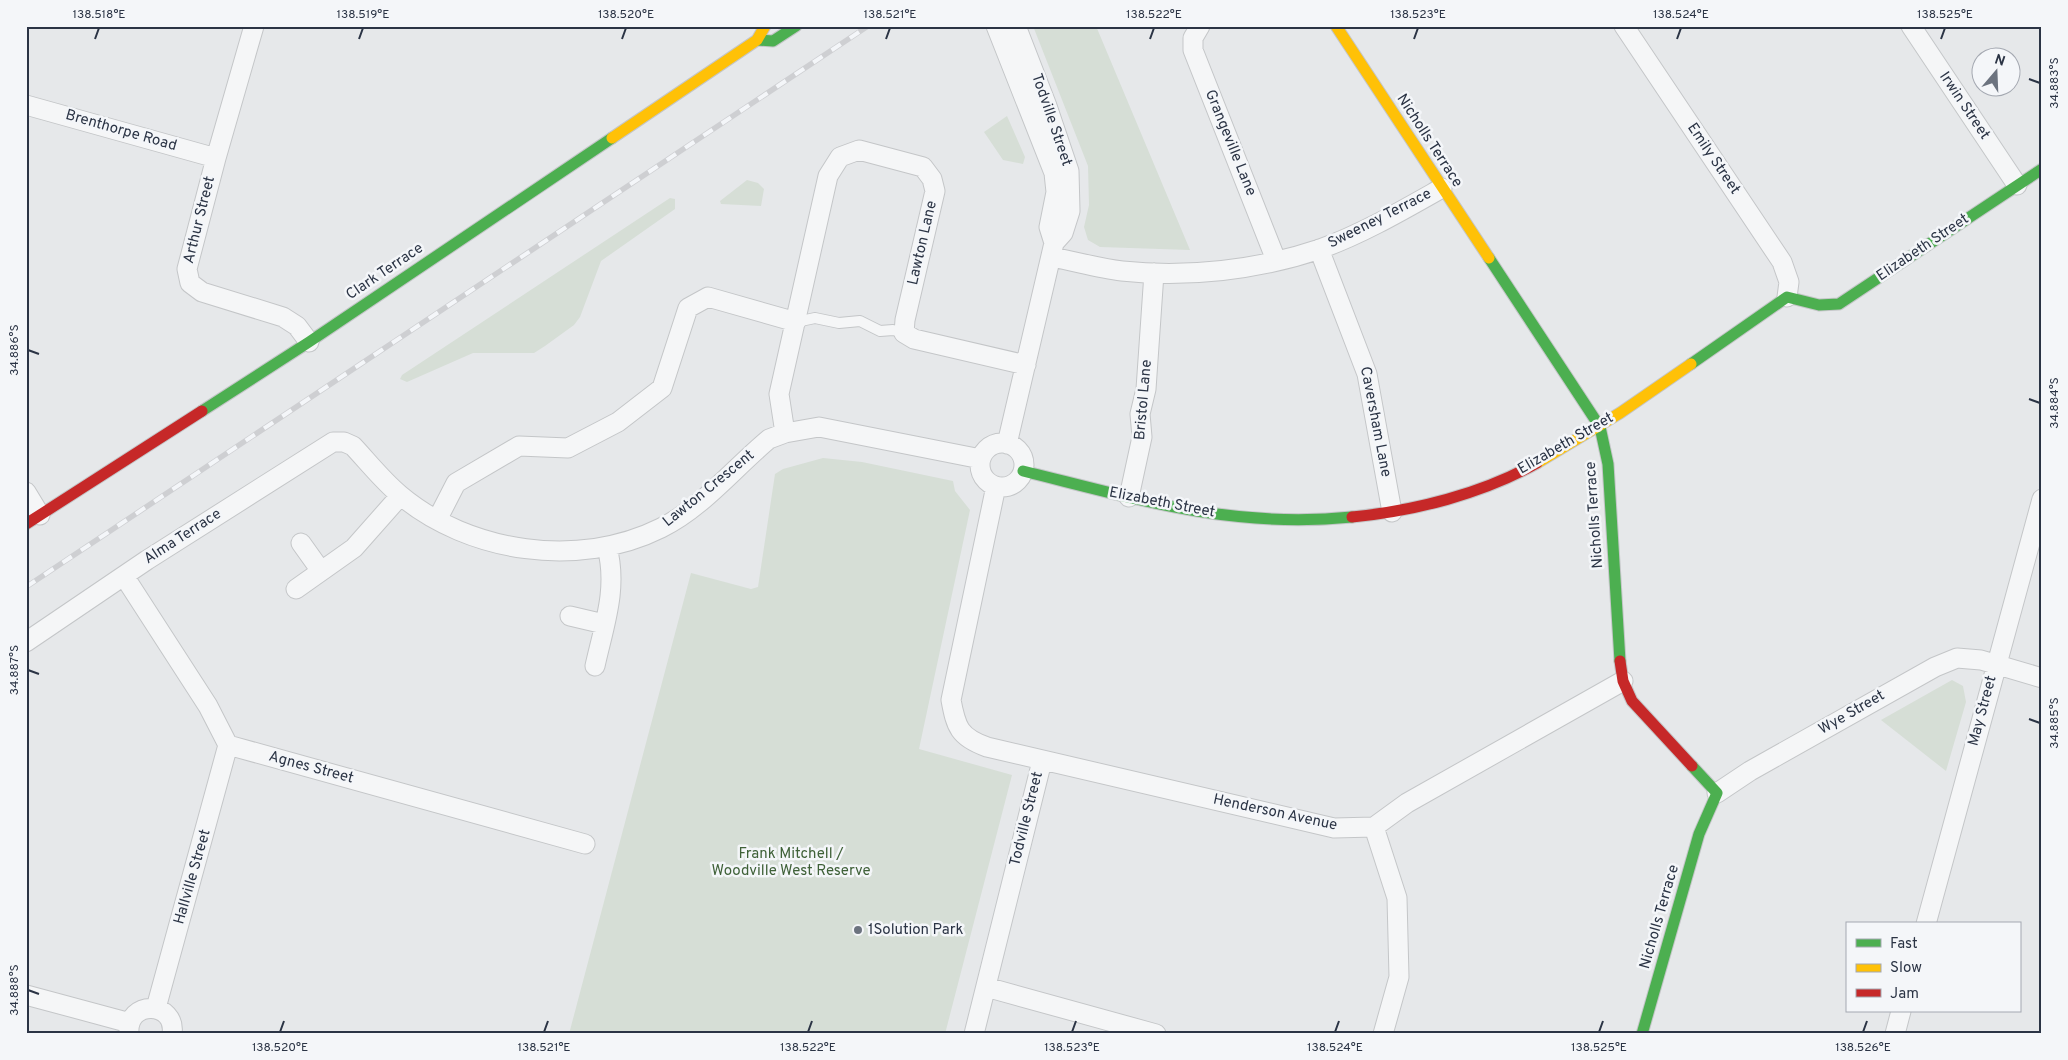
<svg xmlns="http://www.w3.org/2000/svg" width="2068" height="1060" viewBox="0 0 2068 1060" font-family="Overpass,sans-serif">
<style>
.green{fill:#d6ded6}
.lines{fill:none;stroke-linecap:round;stroke-linejoin:round}
.lane-casing{stroke:#c4c6c8;stroke-width:12}
.street-casing{stroke:#c4c6c8;stroke-width:21}
.fast-casing{stroke:#c4c6c8;stroke-width:13}
.slow-casing{stroke:#c4c6c8;stroke-width:13}
.jam-casing{stroke:#c4c6c8;stroke-width:13}
.lane{stroke:#f5f6f7;stroke-width:10}
.street{stroke:#f5f6f7;stroke-width:19}
.fast{stroke:#4caf50;stroke-width:11}
.slow{stroke:#ffc107;stroke-width:11}
.jam{stroke:#c62828;stroke-width:11}
.rail-casing{stroke:#cecfd2;stroke-width:5.5}
.rail{stroke:#f4f6f9;stroke-width:4;stroke-dasharray:11;stroke-linecap:butt}
.ticks{fill:none;stroke:#2b3445;stroke-width:2}
.poi-dot{fill:#6c737f;stroke:#f4f6f9;stroke-width:2}
.labels{text-anchor:middle;dominant-baseline:central;stroke-width:5;stroke-linejoin:round;paint-order:stroke}
.street-label{font-size:15px;fill:#2b3445;stroke:#f4f6f9}
.park-label{font-size:15px;fill:#3f6138;stroke:#f4f6f9}
.poi-label{font-size:15px;fill:#2b3445;stroke:#f4f6f9;text-anchor:start}
.neatline{fill:none;stroke:#2b3445;stroke-width:2}
.ticks-label{font-size:12px;text-anchor:middle;fill:#2b3445}
</style>
<rect width="100%" height="100%" fill="#e6e8ea"/>
<path class="green" d="M 1033,26 L 1096,26 L 1190,250 L 1100,247 L 1088,240 L 1084,227 L 1089,205 L 1088,166 Z
M 1007,116 L 1025,157 L 1023,164 L 1003,160 L 984,132 Z
M 747,180 L 758,183 L 764,189 L 761,206 L 721,204 L 720,201 Z
M 670,198 L 675,199 L 675,209 L 601,261 L 580,317 L 574,325 L 545,346 L 534,353 L 473,353 L 407,382 L 400,379 L 402,375 Z
M 823,458 L 862,462 L 953,481 L 955,491 L 970,510 L 919,749 L 1012,775 L 945,1034 L 569,1034 L 691,573 L 751,589 L 758,587 L 775,474 L 783,469 Z
M 1952,680 L 1963,686 L 1966,702 L 1946,771 L 1881,720 Z"/>
<g class="lines">
<defs>
<path id="lane" d="M 796,322 L 815,318 L 839,323 L 860,321 L 880,331 L 893,330 L 904,333"/>
<path id="street" d="M 254,26 L 216,158 L 187,269 L 190,283 L 202,292 L 283,317 L 297,326 L 309,342
M 996,26 L 1054,173 L 1056,192 L 1049,227 L 1054,243
M 1200,26 L 1193,38 L 1193,50 L 1276,260
M 1624,26 L 1782,262 L 1789,282 L 1787,297
M 1911,26 L 2017,185
M 26,105 L 216,158
M 1319,249 L 1367,374 L 1392,512
M 1051,257 C 1074,261 1098,268 1122,271 C 1187,278 1258,270 1320,249 C 1362,234 1403,210 1442,188
M 785,433 L 779,394 L 828,176 L 840,157 L 859,150 L 923,167 L 932,179 L 935,191 L 905,320 L 904,333 L 914,339 L 1026,365
M980 465a22 22 0 1 1 44 0a22 22 0 1 1-44 0Z
M 1007,444 L 1054,243 L 1063,233 L 1070,211 L 1069,171 L 1047,106 L 1016,26
M 996,486 L 951,700 C 956,727 959,737 987,747 L 1334,828 L 1374,827 L 1407,803 L 1623,681
M 26,492 L 40,515
M 1129,497 L 1142,437 L 1140,414 L 1146,389 L 1154,273
M 437,520 L 456,483 L 519,446 L 568,448 L 618,422 L 662,388 L 688,308 L 708,297 L 796,322
M 301,543 L 321,571
M 124,576 L 208,706 L 228,745
M 296,589 L 354,548 L 400,496
M 570,616 L 604,624
M 26,642 L 147,560 L 333,442 L 344,442 L 353,446 C 368,462 383,481 400,495 C 469,553 579,569 661,528 C 702,508 734,468 769,439 L 785,433 L 819,427 L 981,459
M 595,666 C 604,625 618,589 607,547
M 228,745 L 585,844
M 1717,793 L 1750,771 L 1935,667 L 1957,658 L 1981,660 L 2042,678
M 1374,827 L 1397,898 L 1399,977 L 1383,1034
M 1926,924 L 2042,499
M 986,987 L 1156,1034
M 26,995 L 130,1023
M 156,1008 L 228,745
M 129,1034 C 126,999 177,1001 172,1034
M 974,1034 L 1042,761
M 1895,1034 L 1901,1011"/>
<path id="fast" d="M 757,40 L 773,41 L 796,26
M 1489,258 L 1600,427 L 1608,464 L 1620,661
M 1691,364 L 1787,297 L 1819,305 L 1839,304 L 2042,169
M 202,411 L 309,342 L 612,138
M 1023,471 C 1137,499 1232,529 1352,517
M 1642,1034 L 1699,834 L 1717,793 L 1692,766"/>
<path id="slow" d="M 1336,26 L 1489,258
M 612,138 L 757,40 L 765,26
M 1537,463 L 1620,413 L 1691,364"/>
<path id="jam" d="M 1352,517 C 1414,511 1482,494 1537,463
M 26,524 L 202,411
M 1620,661 L 1623,681 L 1632,701 L 1692,766"/>
</defs>
<use href="#lane" class="lane-casing"/>
<use href="#street" class="street-casing"/>
<use href="#fast" class="fast-casing"/>
<use href="#slow" class="slow-casing"/>
<use href="#jam" class="jam-casing"/>
<use href="#lane" class="lane"/>
<use href="#street" class="street"/>
<use href="#fast" class="fast"/>
<use href="#slow" class="slow"/>
<use href="#jam" class="jam"/>
<defs>
<path id="rail" d="M 26,587 L 868,26"/>
</defs>
<use href="#rail" class="rail-casing"/>
<use href="#rail" class="rail"/>
</g>
<path class="ticks" d="M 95,39 L 99,28M 359,39 L 363,28M 622,39 L 626,28M 886,39 L 890,28M 1150,39 L 1154,28M 1414,39 L 1418,28M 1677,39 L 1681,28M 1941,39 L 1945,28M 2029,79 L 2040,83M 28,350 L 39,354M 2029,399 L 2040,403M 28,670 L 39,674M 2029,719 L 2040,723M 28,990 L 39,994M 280,1032 L 284,1021M 544,1032 L 548,1021M 808,1032 L 812,1021M 1072,1032 L 1076,1021M 1335,1032 L 1339,1021M 1599,1032 L 1603,1021M 1863,1032 L 1867,1021"/>
<circle class="poi-dot" cx="858" cy="930" r="5"/>
<g class="labels">
<g class="street-label">
<text transform="translate(1964 106) rotate(56)">Irwin Street</text>
<text transform="translate(1051 120) rotate(71)">Todville Street</text>
<text transform="translate(121 131) rotate(16)">Brenthorpe Road</text>
<text transform="translate(1429 141) rotate(57)">Nicholls Terrace</text>
<text transform="translate(1230 143) rotate(68)">Grangeville Lane</text>
<text transform="translate(1713 159) rotate(56)">Emily Street</text>
<text transform="translate(1380 219) rotate(-27)">Sweeney Terrace</text>
<text transform="translate(200 220) rotate(-76)">Arthur Street</text>
<text transform="translate(923 243) rotate(-77)">Lawton Lane</text>
<text transform="translate(1923 248) rotate(-34)">Elizabeth Street</text>
<text transform="translate(385 272) rotate(-34)">Clark Terrace</text>
<text transform="translate(1144 400) rotate(-85)">Bristol Lane</text>
<text transform="translate(1375 422) rotate(79)">Caversham Lane</text>
<text transform="translate(1566 444) rotate(-30)">Elizabeth Street</text>
<text transform="translate(709 489) rotate(-39)">Lawton Crescent</text>
<text transform="translate(1162 503) rotate(11)">Elizabeth Street</text>
<text transform="translate(1595 515) rotate(-94)">Nicholls Terrace</text>
<text transform="translate(183 537) rotate(-33)">Alma Terrace</text>
<text transform="translate(1983 711) rotate(-75)">May Street</text>
<text transform="translate(1852 713) rotate(-30)">Wye Street</text>
<text transform="translate(311 768) rotate(15)">Agnes Street</text>
<text transform="translate(1275 813) rotate(12)">Henderson Avenue</text>
<text transform="translate(1027 819) rotate(-76)">Todville Street</text>
<text transform="translate(193 877) rotate(-74)">Hallville Street</text>
<text transform="translate(1660 917) rotate(-74)">Nicholls Terrace</text>
</g>
<g class="park-label">
<text x="791" y="854">Frank Mitchell /<tspan x="791" dy="17">Woodville West Reserve</tspan></text>
</g>
<g class="poi-label">
<text x="868" y="930">1Solution Park</text>
</g>
</g>
<rect width="2068" height="1060" fill="none" stroke="#f4f6f9" stroke-width="55"/>
<rect x="1846" y="922" width="175" height="90" fill="#f4f6f9" stroke="#a4a8b1"/>
<rect x="1856" y="939" width="25" height="8" fill="#4caf50" stroke="#a4a8b1"/>
<text x="1890" y="948" font-size="15" fill="#2b3445">Fast</text>
<rect x="1856" y="964" width="25" height="8" fill="#ffc107" stroke="#a4a8b1"/>
<text x="1890" y="972" font-size="15" fill="#2b3445">Slow</text>
<rect x="1856" y="989" width="25" height="8" fill="#c62828" stroke="#a4a8b1"/>
<text x="1890" y="998" font-size="15" fill="#2b3445">Jam</text>
<g transform="translate(1996 72) rotate(19)"><circle r="24" fill="#f4f6f9" stroke="#a4a8b1"/>
<path d="M0-4L9 19L0 12L-9 19Z" fill="#6c737f"/>
<text y="-8" font-size="14" font-weight="bold" text-anchor="middle" fill="#2b3445">N</text>
</g>
<rect x="28" y="28" width="2012" height="1004" class="neatline"/>
<g class="ticks-label">
<text x="99" y="18">138.518°E</text>
<text x="363" y="18">138.519°E</text>
<text x="626" y="18">138.520°E</text>
<text x="890" y="18">138.521°E</text>
<text x="1154" y="18">138.522°E</text>
<text x="1418" y="18">138.523°E</text>
<text x="1681" y="18">138.524°E</text>
<text x="1945" y="18">138.525°E</text>
<text transform="translate(2054 83) rotate(-90)" y="4">34.883°S</text>
<text transform="translate(14 350) rotate(-90)" y="4">34.886°S</text>
<text transform="translate(2054 403) rotate(-90)" y="4">34.884°S</text>
<text transform="translate(14 670) rotate(-90)" y="4">34.887°S</text>
<text transform="translate(2054 723) rotate(-90)" y="4">34.885°S</text>
<text transform="translate(14 990) rotate(-90)" y="4">34.888°S</text>
<text x="280" y="1051">138.520°E</text>
<text x="544" y="1051">138.521°E</text>
<text x="808" y="1051">138.522°E</text>
<text x="1072" y="1051">138.523°E</text>
<text x="1335" y="1051">138.524°E</text>
<text x="1599" y="1051">138.525°E</text>
<text x="1863" y="1051">138.526°E</text>
</g>
</svg>
